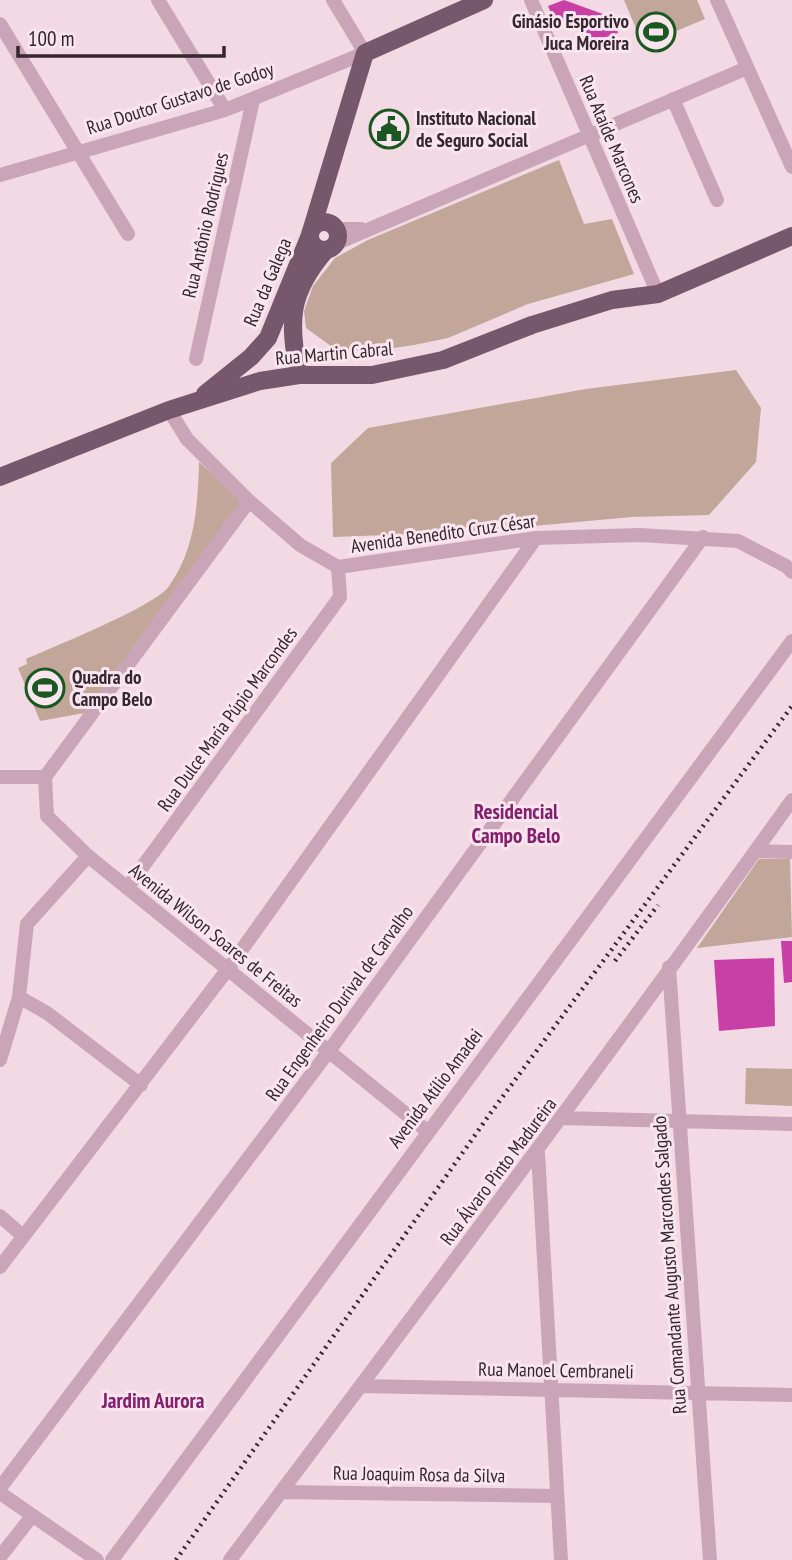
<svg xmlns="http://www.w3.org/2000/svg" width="792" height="1560" viewBox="0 0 792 1560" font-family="'PT Sans Narrow',sans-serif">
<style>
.green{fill:#c1a699}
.building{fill:#c840a6}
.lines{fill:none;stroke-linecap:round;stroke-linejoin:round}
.minor{stroke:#caa5b8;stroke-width:14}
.major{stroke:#77576c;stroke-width:18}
.rail{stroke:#352630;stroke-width:4.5;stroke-dasharray:2 5;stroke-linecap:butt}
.labels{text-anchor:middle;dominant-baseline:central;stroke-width:6;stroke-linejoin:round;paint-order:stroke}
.poi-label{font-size:19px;font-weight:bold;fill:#352630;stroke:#f9e5ee;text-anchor:start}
.street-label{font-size:19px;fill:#352630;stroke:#f9e5ee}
.neighbourhood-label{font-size:21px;font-weight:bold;fill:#851e6c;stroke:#f9e5ee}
</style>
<rect width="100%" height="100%" fill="#f2d9e4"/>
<path class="green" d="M 624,0 L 697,0 L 705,19 L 643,45 Z
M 559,160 L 584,224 L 612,219 L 634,274 L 528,304 L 448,338 L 414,345 L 373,351 L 335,349 L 306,328 L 304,311 L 313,286 L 335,258 L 368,240 Z
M 736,370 L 761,408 L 756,462 L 709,515 L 632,517 L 468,532 L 333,537 L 331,463 L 368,428 L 586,389 Z
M 199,462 L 242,501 L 84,713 L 40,721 L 18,668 L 27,664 L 26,659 C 53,647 156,606 169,586 C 195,550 198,505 199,462 Z
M 759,859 L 790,859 L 792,937 L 697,948 Z
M 746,1068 L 792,1069 L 792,1106 L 745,1104 Z"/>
<path class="building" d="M 564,0 L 614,18 L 618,33 L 585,44 L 572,15 L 556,25 L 548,6 Z
M 781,941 L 792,941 L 792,982 L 784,983 Z
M 774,958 L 775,1026 L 719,1031 L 714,960 Z"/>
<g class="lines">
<path class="minor" d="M 158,0 L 225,110
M 531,0 L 658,294
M 717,0 L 792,167
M 0,24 L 128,234
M 673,99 L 717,200
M 0,175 L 225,110 L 365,53 L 333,0
M 337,229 L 361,229
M 337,243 L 747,68
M 196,359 L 253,100
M 169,410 L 187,439 L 249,501 L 300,545 L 338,567 L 536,538 L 640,535 L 738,541 L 786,566 L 792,572
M 0,777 L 45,777
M 45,777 L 47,816 L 88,856 L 427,1131
M 45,777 L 249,501
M 756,851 L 792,852
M 127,888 L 340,597 L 338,567
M 669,967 L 710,1560
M 19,997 L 27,924 L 88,856
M 0,1060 L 19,997 L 47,1013 L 141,1085
M 562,1118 L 792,1124
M 538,1153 L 561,1560
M 0,1216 L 23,1236
M 0,1267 L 228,969 L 536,538
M 361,1386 L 792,1395
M 0,1488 L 329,1051 L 703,537
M 281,1492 L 557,1496
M 0,1493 L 97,1560
M 0,1557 L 32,1516
M 112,1560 L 792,641
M 230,1560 C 419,1308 609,1056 792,800"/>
<path class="major" d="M310 236a14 14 0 1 1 28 0a14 14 0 1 1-28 0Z
M 312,228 L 365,53 L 484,0
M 299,375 C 288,321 289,293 326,250
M 205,394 L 251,357 L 268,338 L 310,235
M 0,477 L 169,410 L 260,381 L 299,375 L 372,375 L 443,360 L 532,325 L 612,300 L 658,294 L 792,236"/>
<path class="rail" d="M 615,961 L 658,905
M 176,1560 L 492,1111 L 792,706"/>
</g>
<defs>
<symbol id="stadium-ring" viewBox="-11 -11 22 22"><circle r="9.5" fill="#f9e5ee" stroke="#1b5720" stroke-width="1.5"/><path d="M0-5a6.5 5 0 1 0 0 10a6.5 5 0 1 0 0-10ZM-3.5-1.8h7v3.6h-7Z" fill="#1b5720"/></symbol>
<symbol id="civic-ring" viewBox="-11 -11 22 22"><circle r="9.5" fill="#f9e5ee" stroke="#1b5720" stroke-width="1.5"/><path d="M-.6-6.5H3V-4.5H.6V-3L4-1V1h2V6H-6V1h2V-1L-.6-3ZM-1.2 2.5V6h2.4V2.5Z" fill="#1b5720"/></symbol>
</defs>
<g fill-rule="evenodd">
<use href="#stadium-ring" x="634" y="10" width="44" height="44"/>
<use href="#civic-ring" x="367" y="107" width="44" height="44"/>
<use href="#stadium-ring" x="23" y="666" width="44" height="44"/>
</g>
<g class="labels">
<g class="poi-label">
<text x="629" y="21" text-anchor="end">Ginásio Esportivo<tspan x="629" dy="22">Juca Moreira</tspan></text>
<text x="416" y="118">Instituto Nacional<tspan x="416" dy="22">de Seguro Social</tspan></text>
<text x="72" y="677">Quadra do<tspan x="72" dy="22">Campo Belo</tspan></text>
</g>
<g class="street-label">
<text transform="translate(180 98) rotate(-18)">Rua Doutor Gustavo de Godoy</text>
<text transform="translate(612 139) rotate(67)">Rua Ataíde Marcones</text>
<text transform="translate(205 225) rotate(-77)">Rua Antônio Rodrigues</text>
<text transform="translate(267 282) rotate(-67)">Rua da Galega</text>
<text transform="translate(334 353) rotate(-5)">Rua Martin Cabral</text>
<text transform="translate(443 533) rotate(-8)">Avenida Benedito Cruz César</text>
<text transform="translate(227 719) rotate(-54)">Rua Dulce Maria Púpio Marcondes</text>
<text transform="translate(216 935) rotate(39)">Avenida Wilson Soares de Freitas</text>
<text transform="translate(339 1003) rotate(-54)">Rua Engenheiro Durival de Carvalho</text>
<text transform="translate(435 1088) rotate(-53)">Avenida Atílio Amadei</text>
<text transform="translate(498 1171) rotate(-53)">Rua Álvaro Pinto Madureira</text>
<text transform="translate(669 1265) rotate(-94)">Rua Comandante Augusto Marcondes Salgado</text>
<text transform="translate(556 1370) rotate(1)">Rua Manoel Cembraneli</text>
<text transform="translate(419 1474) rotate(1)">Rua Joaquim Rosa da Silva</text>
</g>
<g class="neighbourhood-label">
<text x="516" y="811">Residencial<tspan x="516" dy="24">Campo Belo</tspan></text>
<text x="153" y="1400">Jardim Aurora</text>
</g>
</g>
<path d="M18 46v10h206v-10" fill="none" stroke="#352630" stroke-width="3.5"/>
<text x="28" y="46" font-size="21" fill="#352630" stroke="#f9e5ee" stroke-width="5" paint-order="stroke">100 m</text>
</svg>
